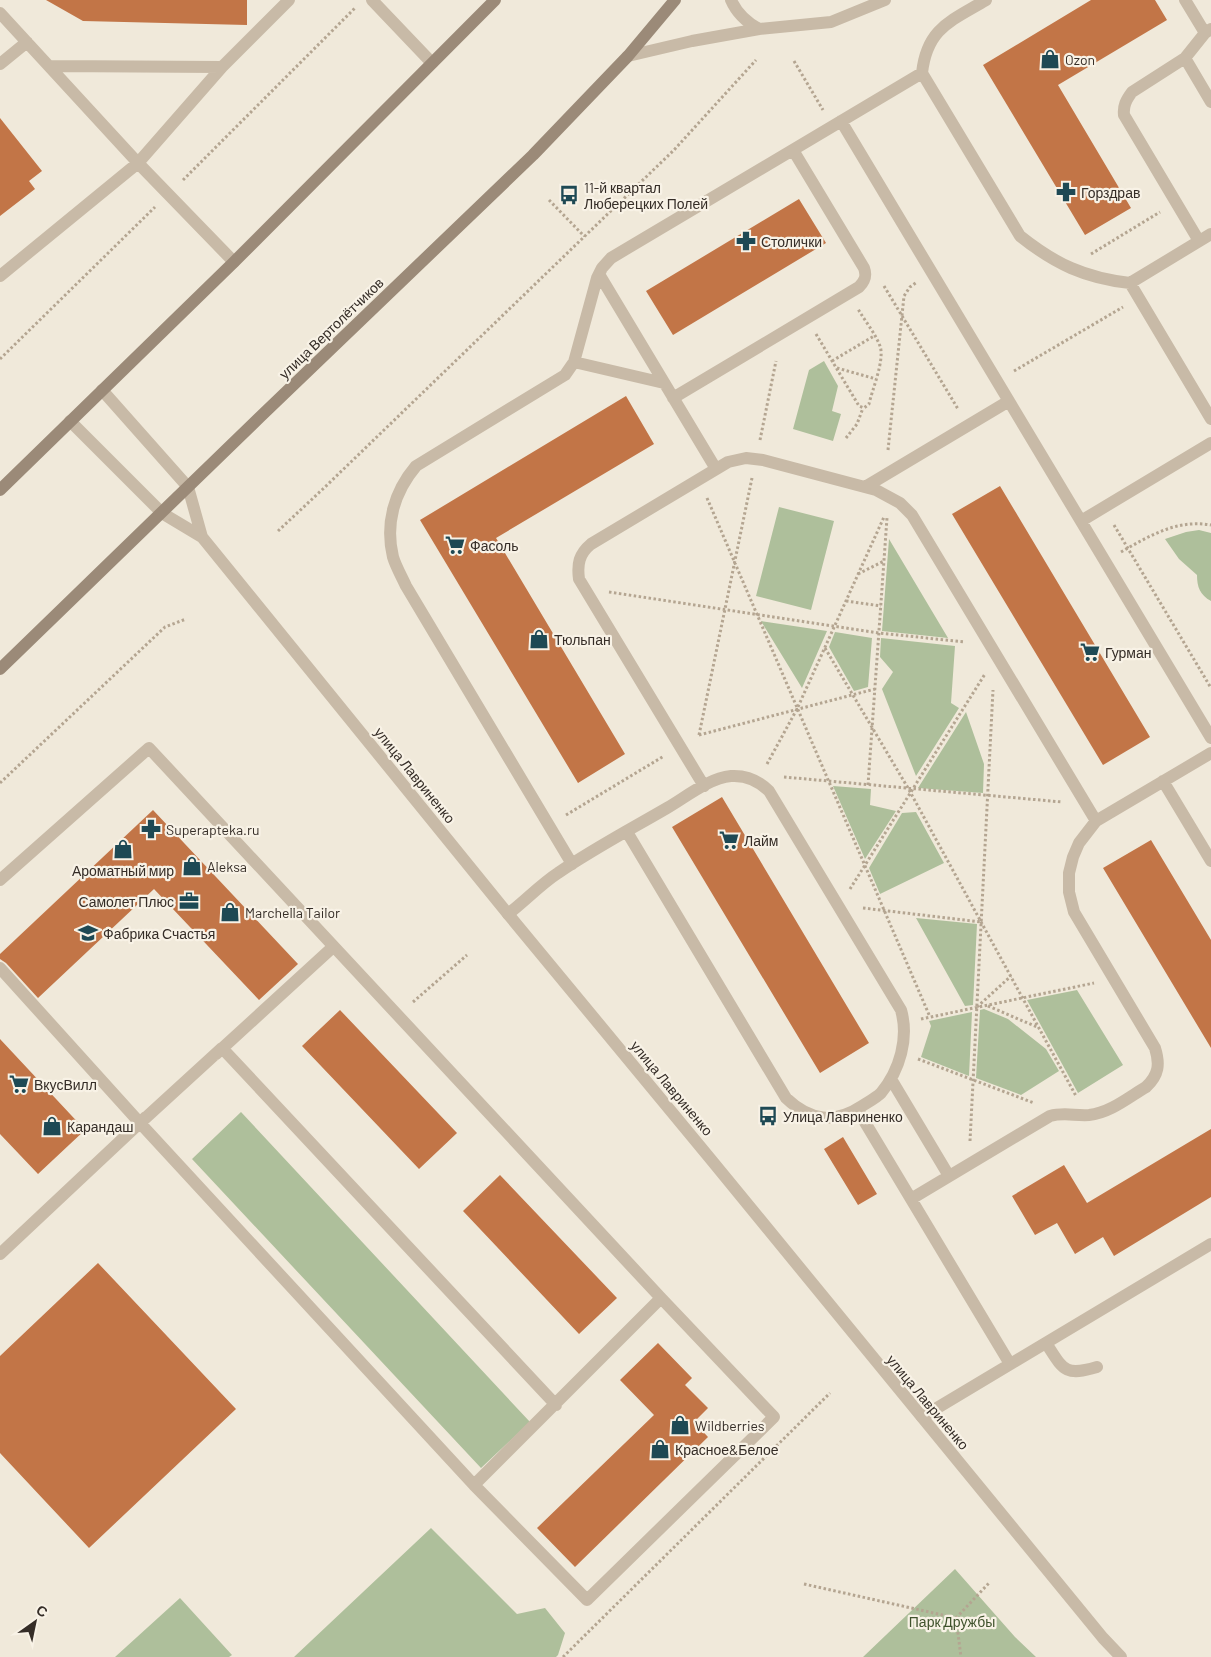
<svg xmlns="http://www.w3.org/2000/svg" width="1211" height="1657" viewBox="0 0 1211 1657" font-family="Barlow,sans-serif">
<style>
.green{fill:#aebf9b}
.building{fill:#c27547}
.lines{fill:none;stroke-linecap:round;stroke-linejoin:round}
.path{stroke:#b4a591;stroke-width:3;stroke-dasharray:2.5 2.5;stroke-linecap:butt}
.lane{stroke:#c8baa7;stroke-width:12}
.street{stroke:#c8baa7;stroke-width:12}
.secondary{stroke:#9b8a78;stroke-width:12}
.labels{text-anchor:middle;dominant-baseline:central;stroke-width:4.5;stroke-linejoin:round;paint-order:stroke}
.poi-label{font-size:14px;fill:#352d27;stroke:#f8f2e6;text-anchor:start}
.street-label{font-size:14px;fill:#352d27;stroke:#f8f2e6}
.park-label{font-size:14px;fill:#3f522c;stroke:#f8f2e6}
</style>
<rect width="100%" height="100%" fill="#f0e9da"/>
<path class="green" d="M 824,361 L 838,386 L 832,411 L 841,414 L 833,441 L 793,429 L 809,370 Z
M 779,507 L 834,521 L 811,610 L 756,596 Z
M 1199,530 L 1211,533 L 1211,601 C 1200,595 1197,587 1197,575 L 1179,559 L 1165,539 L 1186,532 Z
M 889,539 L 948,638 L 882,631 Z
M 761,621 L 827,631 L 802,688 Z
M 835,632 L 872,638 L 868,687 L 854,691 L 829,647 Z
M 881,638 L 955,646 L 951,703 L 959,708 L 916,776 L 882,689 L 893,672 L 880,657 Z
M 966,712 L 984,764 L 983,793 L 918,788 Z
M 833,786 L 871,789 L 870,805 L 896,811 L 865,859 Z
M 916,812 L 944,863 L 880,894 L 869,868 L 902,813 Z
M 916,918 L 977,924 L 973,1005 L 965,1006 Z
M 1077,990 L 1123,1065 L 1078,1093 L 1027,1000 Z
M 984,1009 L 1008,1019 L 1046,1049 L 1059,1071 L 1021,1095 L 976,1078 L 980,1010 Z
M 972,1012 L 969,1076 L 921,1057 L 931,1026 L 929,1021 Z
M 241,1112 L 530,1422 L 481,1468 L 192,1159 Z
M 431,1528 L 517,1614 L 545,1608 L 565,1633 L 558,1655 L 556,1657 L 294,1657 Z
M 955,1569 L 1015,1637 L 1036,1657 L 863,1657 Z
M 180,1598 L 232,1655 L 229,1657 L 115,1657 Z"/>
<path class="building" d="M 46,0 L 247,0 L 247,25 L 83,21 Z
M 1091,0 L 1155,0 L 1167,20 L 1058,85 L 1131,208 L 1085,235 L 983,65 Z
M 0,118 L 42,171 L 29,181 L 35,189 L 0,216 Z
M 799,199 L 826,243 L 673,335 L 646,291 Z
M 626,396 L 654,444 L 496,538 L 625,754 L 578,783 L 420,520 Z
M 1000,486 L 1150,737 L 1103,765 L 952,514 Z
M 722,797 L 869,1043 L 820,1073 L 672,827 Z
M 153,810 L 298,964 L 259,1000 L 154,889 L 38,998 L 6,963 L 0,959 L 0,954 Z
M 1151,840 L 1211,940 L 1211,1048 L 1103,868 Z
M 340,1010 L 457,1133 L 419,1169 L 302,1046 Z
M 0,1039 L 85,1130 L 38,1174 L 0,1134 Z
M 1211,1129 L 1211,1197 L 1114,1256 L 1103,1237 L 1075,1254 L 1057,1223 L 1035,1235 L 1012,1196 L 1064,1165 L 1087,1203 Z
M 843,1137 L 877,1194 L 858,1205 L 824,1149 Z
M 500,1175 L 617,1298 L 579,1334 L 463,1211 Z
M 98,1263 L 236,1409 L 89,1548 L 0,1453 L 0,1356 Z
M 658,1343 L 692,1378 L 685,1385 L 708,1408 L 694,1422 L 708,1437 L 575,1567 L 537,1528 L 654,1415 L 620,1380 Z"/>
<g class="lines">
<path class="path" d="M 794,61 L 823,110
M 183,180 L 355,8
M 549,200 L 584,236
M 1091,254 L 1160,212
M 884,286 L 958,409
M 816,334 L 859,406 L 864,408 L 869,404 C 872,390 885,360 880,346 C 875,333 865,321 858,309
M 0,359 L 155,207
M 832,361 L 874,336
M 837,368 L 876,379
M 1014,371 L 1123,307
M 846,438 L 857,424 L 863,408
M 760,440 L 776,361
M 888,450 L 904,296 L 910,287 L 917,282
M 707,498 L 930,1017
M 1114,525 L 1211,688
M 278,531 L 325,487 L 674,150 L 756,60
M 1121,552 C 1149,536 1177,519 1211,525
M 858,574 L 884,561
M 609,592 L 879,633 L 965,642
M 846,601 L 881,606
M 825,648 L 908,788 L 1076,1096
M 699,735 L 752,478
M 699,735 L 875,689
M 767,764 L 797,709 L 884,517
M 784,777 L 1062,802
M 0,783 L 165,627 L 186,619
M 868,785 L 887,518
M 566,815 L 664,756
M 850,889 L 985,674
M 863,908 L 981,922
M 413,1002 L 467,955
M 988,1006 L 1037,1027
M 977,1007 L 1011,976
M 921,1019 L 1094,983
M 918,1059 L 1034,1103
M 970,1141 L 993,690
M 804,1584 L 956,1618 L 961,1657
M 956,1618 L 989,1583
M 563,1657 L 830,1393"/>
<path class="lane" d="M 372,0 L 432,63
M 731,0 C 737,14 746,22 759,29
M 986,0 C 951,21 927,28 922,73 L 1020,236 C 1055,264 1085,278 1130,283 L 1211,234
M 1185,0 L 1205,33
M 0,13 L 138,163 L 0,276
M 628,56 L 692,41 L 759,29 L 831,22 L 885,0
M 1185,58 L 1211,102
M 0,64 L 27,42
M 49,66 L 222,67 L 289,0
M 222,67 L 138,163 L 234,262
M 841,121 L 1211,738
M 1199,241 L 1124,115 C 1123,106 1126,100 1132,92 L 1185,58 L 1205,33 L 1211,29
M 599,274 L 716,469
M 1130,283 L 1211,419
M 574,362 L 664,383
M 673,398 L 859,287 C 865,281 867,276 864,268 L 793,150
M 865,487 L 1009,401
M 1081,521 L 1211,443
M 1163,781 L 1211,861
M 704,786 L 579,579 C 577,564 579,554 591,544 L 728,462 L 746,458 L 763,460 L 876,490 L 900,503 L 912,515 L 1096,821
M 572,864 L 406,586 C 402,577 396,567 393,557 C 385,524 394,492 416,466 L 565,375 L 574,362 L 597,278 L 602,268 L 611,258 L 922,73
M 0,880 L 149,748 L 661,1298 L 774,1417 L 587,1600 L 474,1485 L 661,1298
M 508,914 C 525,901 541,884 558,873 C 593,849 631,829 667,808 C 686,797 709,778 731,776 C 746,775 759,781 769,791 L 901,1010 C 909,1038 900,1070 881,1093 C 876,1098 868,1102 862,1106 C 835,1124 810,1121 786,1098 L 627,832
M 0,968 L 140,1123 L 222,1048 L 556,1405
M 216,1054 L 333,947
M 891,1079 L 949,1176
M 857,1109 L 1010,1364
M 140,1123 L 474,1485
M 911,1199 L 1050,1116 C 1064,1112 1075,1116 1089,1115 C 1110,1113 1129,1097 1146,1087 C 1159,1075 1160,1064 1155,1048 L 1074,912 L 1069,892 L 1069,873 L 1073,857 L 1079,843 L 1096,821 L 1211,753
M 0,1254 L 146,1117
M 1046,1343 C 1063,1369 1064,1377 1097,1367
M 922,1417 L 1211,1244"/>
<path class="street" d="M 102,390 L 188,487 L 202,537
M 70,421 L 162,513 L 202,537 L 508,914 L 713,1162 L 1103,1638 L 1121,1657"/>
<path class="secondary" d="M 0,490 L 234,262 L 495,0
M 0,669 L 260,417 L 533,155 L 628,56 L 675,0"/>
</g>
<defs>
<symbol id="shop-bare" viewBox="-9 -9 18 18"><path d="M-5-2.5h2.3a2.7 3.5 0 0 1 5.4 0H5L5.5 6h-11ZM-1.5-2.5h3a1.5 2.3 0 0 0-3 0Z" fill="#1e4954" stroke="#f8f2e6" stroke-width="2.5" paint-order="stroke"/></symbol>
<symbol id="pharmacy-bare" viewBox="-9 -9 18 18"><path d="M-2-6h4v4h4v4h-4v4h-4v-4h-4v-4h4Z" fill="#1e4954" stroke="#f8f2e6" stroke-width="2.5" paint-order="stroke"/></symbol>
<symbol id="bus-bare" viewBox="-9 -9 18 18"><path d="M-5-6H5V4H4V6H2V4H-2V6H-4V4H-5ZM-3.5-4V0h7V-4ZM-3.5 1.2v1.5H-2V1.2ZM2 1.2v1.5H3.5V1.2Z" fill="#1e4954" stroke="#f8f2e6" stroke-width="2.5" paint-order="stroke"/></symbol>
<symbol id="supermarket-bare" viewBox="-9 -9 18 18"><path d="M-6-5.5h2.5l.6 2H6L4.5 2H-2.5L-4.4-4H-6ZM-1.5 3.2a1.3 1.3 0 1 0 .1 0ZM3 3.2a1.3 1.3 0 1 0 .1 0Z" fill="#1e4954" stroke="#f8f2e6" stroke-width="2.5" paint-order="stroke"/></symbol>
<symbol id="office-bare" viewBox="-9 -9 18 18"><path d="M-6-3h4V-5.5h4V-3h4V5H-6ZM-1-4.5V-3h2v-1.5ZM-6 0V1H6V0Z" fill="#1e4954" stroke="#f8f2e6" stroke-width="2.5" paint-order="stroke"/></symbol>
<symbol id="school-bare" viewBox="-9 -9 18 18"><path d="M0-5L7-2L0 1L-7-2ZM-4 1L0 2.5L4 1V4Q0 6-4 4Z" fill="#1e4954" stroke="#f8f2e6" stroke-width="2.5" paint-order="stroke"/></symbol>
</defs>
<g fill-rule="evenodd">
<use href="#shop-bare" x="1036" y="45" width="28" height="28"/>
<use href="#pharmacy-bare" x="1052" y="178" width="28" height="28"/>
<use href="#bus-bare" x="555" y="181" width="28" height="28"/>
<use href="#pharmacy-bare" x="732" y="227" width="28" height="28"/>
<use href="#supermarket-bare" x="441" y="531" width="28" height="28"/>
<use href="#shop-bare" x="525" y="625" width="28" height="28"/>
<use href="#supermarket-bare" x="1076" y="638" width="28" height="28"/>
<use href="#pharmacy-bare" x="137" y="815" width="28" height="28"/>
<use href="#supermarket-bare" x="715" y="826" width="28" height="28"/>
<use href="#shop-bare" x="109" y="835" width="28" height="28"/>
<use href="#shop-bare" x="178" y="852" width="28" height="28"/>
<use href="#office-bare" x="175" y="887" width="28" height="28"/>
<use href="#shop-bare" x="216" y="898" width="28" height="28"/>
<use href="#school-bare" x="74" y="919" width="28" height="28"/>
<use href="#supermarket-bare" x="5" y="1070" width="28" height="28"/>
<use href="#bus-bare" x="754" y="1102" width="28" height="28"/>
<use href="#shop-bare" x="38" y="1112" width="28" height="28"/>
<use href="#shop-bare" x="666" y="1411" width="28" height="28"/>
<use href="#shop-bare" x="646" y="1435" width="28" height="28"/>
</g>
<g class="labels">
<g class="poi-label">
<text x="1065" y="59">Ozon</text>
<text x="584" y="187">11-й квартал<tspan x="584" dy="16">Люберецких Полей</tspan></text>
<text x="1081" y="192">Горздрав</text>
<text x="761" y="241">Столички</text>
<text x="470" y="545">Фасоль</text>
<text x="554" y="639">Тюльпан</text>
<text x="1105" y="652">Гурман</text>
<text x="166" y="829">Superapteka.ru</text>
<text x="744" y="840">Лайм</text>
<text x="207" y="866">Aleksa</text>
<text x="123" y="870" text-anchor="middle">Ароматный мир</text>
<text x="174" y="901" text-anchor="end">Самолет Плюс</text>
<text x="245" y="912">Marchella Tailor</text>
<text x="103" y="933">Фабрика Счастья</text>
<text x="34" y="1084">ВкусВилл</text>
<text x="783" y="1116">Улица Лавриненко</text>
<text x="67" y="1126">Карандаш</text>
<text x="695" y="1425">Wildberries</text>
<text x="675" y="1449">Красное&amp;Белое</text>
</g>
<g class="street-label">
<text transform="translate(331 328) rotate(-44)">улица Вертолётчиков</text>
<text transform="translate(415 775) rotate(51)">улица Лавриненко</text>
<text transform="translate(672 1088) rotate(50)">улица Лавриненко</text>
<text transform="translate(928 1402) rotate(50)">улица Лавриненко</text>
</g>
<g class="park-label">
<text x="952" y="1621">Парк Дружбы</text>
</g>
</g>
<g transform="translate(35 1622) rotate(33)" stroke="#f8f2e6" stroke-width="4" paint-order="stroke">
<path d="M0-4L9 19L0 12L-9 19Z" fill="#352d27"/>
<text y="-8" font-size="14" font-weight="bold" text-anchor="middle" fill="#352d27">С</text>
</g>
</svg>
